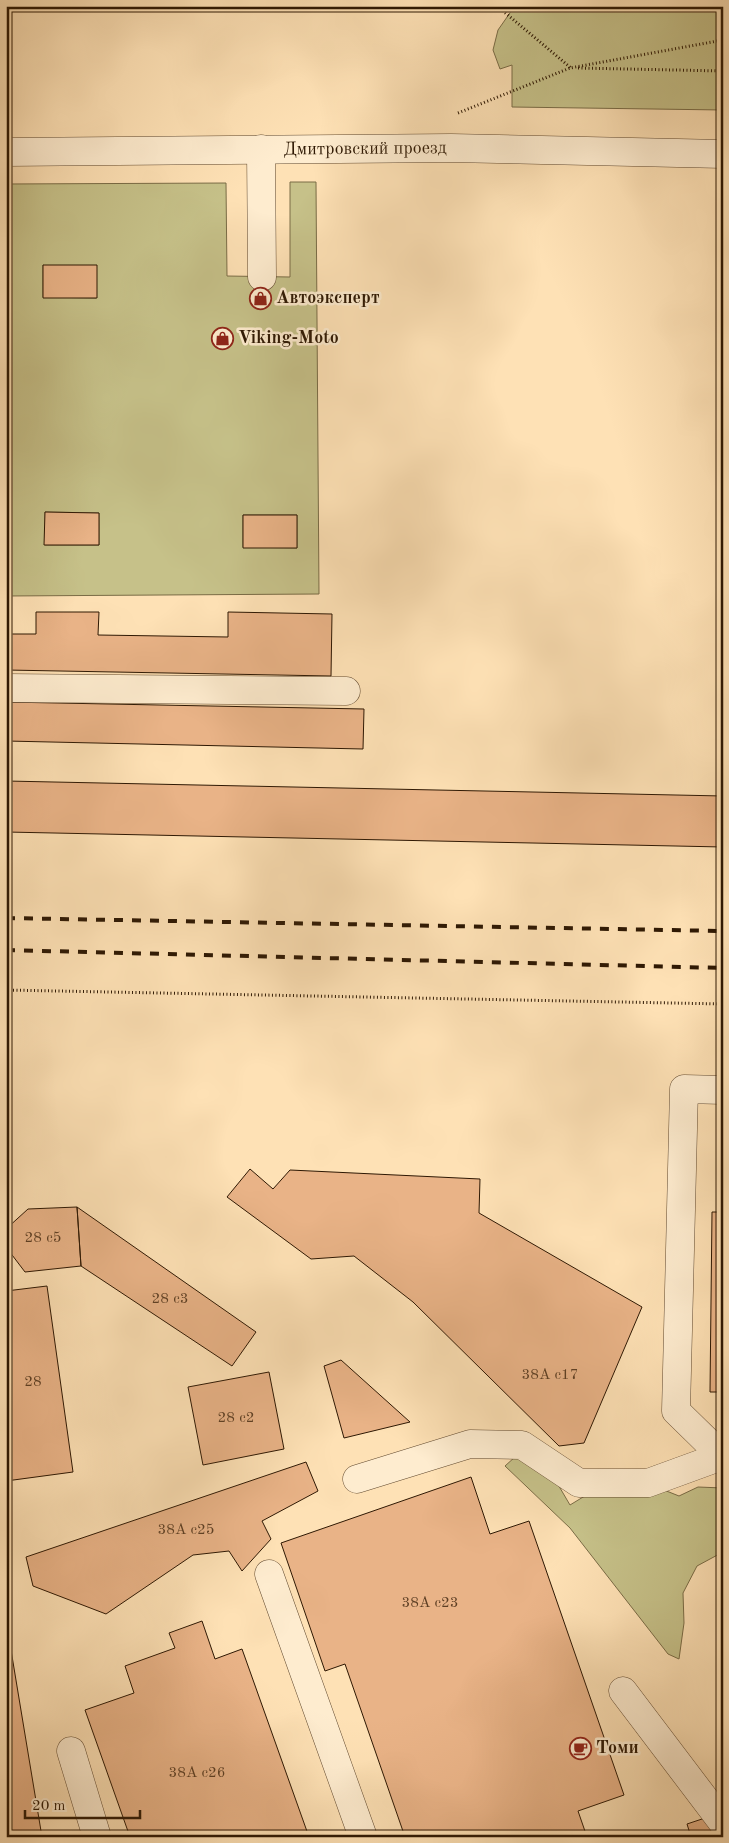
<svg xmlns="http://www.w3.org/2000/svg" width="729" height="1843" viewBox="0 0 729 1843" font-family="'Old Standard TT',serif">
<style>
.green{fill:#c6c189;stroke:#7a6c46;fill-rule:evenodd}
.building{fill:#e9b387;stroke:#2e1803}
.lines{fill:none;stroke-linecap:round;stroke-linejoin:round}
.minor-casing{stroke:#624a30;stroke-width:29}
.path{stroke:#2e1803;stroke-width:3;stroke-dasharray:1 2.5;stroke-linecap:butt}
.minor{stroke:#feeccf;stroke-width:28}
.rail{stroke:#2e1803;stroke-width:4;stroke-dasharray:9 9;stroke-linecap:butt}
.labels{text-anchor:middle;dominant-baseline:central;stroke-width:5;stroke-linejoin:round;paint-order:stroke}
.number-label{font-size:15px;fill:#5d3f24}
.street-label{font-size:18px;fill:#2e1803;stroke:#feeccf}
.poi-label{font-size:18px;font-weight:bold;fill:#2e1803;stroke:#feeccf;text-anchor:start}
</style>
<rect width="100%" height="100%" fill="#fee1b5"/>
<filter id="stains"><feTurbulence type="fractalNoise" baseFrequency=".004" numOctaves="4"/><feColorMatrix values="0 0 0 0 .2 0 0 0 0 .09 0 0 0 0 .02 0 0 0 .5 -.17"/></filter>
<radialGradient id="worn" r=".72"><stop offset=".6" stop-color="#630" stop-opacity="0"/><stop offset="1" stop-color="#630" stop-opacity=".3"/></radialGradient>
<path class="green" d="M 512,6 L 723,6 L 723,110 L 512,107 L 512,65 L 500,69 L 493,50 L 498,30 L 512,10 Z
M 290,182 L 316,182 L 319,594 L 6,596 L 6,184 L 226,183 L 227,276 L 290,277 ZM 43,265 L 96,298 L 43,297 ZM 45,512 L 99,513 L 99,545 L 45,545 ZM 243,515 L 297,515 L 297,548 L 243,547 Z
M 515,1457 L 553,1476 L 570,1505 L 588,1494 L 659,1488 L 679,1496 L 698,1487 L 723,1488 L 723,1552 L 697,1566 L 683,1593 L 684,1623 L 679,1659 L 668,1654 L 570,1528 L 505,1466 Z"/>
<path class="building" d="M 43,265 L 97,265 L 97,298 L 43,298 Z
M 45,512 L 99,513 L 99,545 L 44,545 Z
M 243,515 L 297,515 L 297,548 L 243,548 Z
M 36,612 L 99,612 L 98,635 L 228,637 L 228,612 L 332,614 L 331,676 L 6,670 L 6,634 L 36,634 Z
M 6,702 L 364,709 L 363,749 L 6,741 Z
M 6,781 L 723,796 L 723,847 L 6,832 Z
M 250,1169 L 273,1189 L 290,1170 L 480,1179 L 479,1213 L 642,1307 L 584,1443 L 559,1446 L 413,1302 L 354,1256 L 311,1259 L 227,1197 Z
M 77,1207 L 256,1332 L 232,1366 L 81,1266 Z
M 77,1207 L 81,1266 L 25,1272 L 6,1247 L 6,1229 L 28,1209 Z
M 712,1212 L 723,1212 L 723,1392 L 710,1392 Z
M 47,1286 L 73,1472 L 6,1481 L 6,1291 Z
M 341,1360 L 410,1422 L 344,1438 L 324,1366 Z
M 269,1372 L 284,1449 L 203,1465 L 188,1387 Z
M 306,1462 L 318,1491 L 262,1521 L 271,1539 L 242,1571 L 229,1551 L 193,1555 L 106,1614 L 33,1586 L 26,1557 Z
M 471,1477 L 490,1534 L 529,1521 L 624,1795 L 578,1811 L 587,1837 L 405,1837 L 345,1664 L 325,1671 L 281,1543 Z
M 202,1621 L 215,1659 L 242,1649 L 309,1837 L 130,1837 L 85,1710 L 134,1693 L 125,1666 L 175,1648 L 169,1633 Z
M 10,1644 L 42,1837 L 6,1837 L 6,1645 Z
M 711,1816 L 718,1837 L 691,1837 L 687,1824 Z"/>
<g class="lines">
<defs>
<g id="minor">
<path d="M 261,149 L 262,277"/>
<path id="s1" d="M 6,152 L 451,148 L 723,154"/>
<path d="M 6,688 L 346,691"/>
<path d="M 723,1090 L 684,1089 L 676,1411 L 723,1457"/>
<path d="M 357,1479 L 470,1444 L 522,1445 L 579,1483 L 648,1483 L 722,1456"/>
<path d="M 269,1574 L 363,1837"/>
<path d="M 623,1691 L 723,1823"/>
<path d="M 71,1751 L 97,1837"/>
</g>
</defs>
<use href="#minor" class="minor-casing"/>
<path class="path" d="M 497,6 L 571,68
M 578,68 L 723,71
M 458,113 L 570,68 L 723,40
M 6,990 L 723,1004"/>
<use href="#minor" class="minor"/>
<path class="rail" d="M 6,918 L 723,931
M 6,950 L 723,968"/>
</g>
<defs>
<symbol id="shop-ring" viewBox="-11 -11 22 22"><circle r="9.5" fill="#feeccf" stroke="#8f2418" stroke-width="1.5"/><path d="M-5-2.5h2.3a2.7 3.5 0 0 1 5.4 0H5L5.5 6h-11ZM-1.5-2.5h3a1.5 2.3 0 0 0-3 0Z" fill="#8f2418"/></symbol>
<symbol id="cafe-ring" viewBox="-11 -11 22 22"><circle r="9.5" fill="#feeccf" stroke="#8f2418" stroke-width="1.5"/><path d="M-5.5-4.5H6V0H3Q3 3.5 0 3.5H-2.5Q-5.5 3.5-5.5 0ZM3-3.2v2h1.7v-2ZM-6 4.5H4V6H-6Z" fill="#8f2418"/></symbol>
</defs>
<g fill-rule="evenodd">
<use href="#shop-ring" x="248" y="286" width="25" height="25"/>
<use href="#shop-ring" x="210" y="326" width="25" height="25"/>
<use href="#cafe-ring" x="568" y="1736" width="25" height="25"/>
</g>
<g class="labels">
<g class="number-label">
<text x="43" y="1238">28 с5</text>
<text x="170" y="1299">28 с3</text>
<text x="550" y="1375">38А с17</text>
<text x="33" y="1382">28</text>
<text x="236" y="1418">28 с2</text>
<text x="186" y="1530">38А с25</text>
<text x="430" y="1603">38А с23</text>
<text x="197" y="1773">38А с26</text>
</g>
<g class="street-label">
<text stroke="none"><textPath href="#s1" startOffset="359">Дмитровский проезд</textPath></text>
</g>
<g class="poi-label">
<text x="276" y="298">Автоэксперт</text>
<text x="238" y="338">Viking-Moto</text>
<text x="596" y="1748">Томи</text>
</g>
</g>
<rect width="729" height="1843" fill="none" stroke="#fee1b5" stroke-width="25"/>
<rect x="8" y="8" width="714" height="1828" fill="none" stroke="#2e1803" stroke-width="2.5"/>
<rect x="12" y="12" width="704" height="1818" fill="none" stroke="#2e1803"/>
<path d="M25 1810v8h115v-8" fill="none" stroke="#2e1803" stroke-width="2.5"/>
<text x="32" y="1810" font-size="15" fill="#2e1803" stroke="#feeccf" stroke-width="4" paint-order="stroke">20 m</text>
<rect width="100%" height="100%" filter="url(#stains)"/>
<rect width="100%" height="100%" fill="url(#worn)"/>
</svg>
